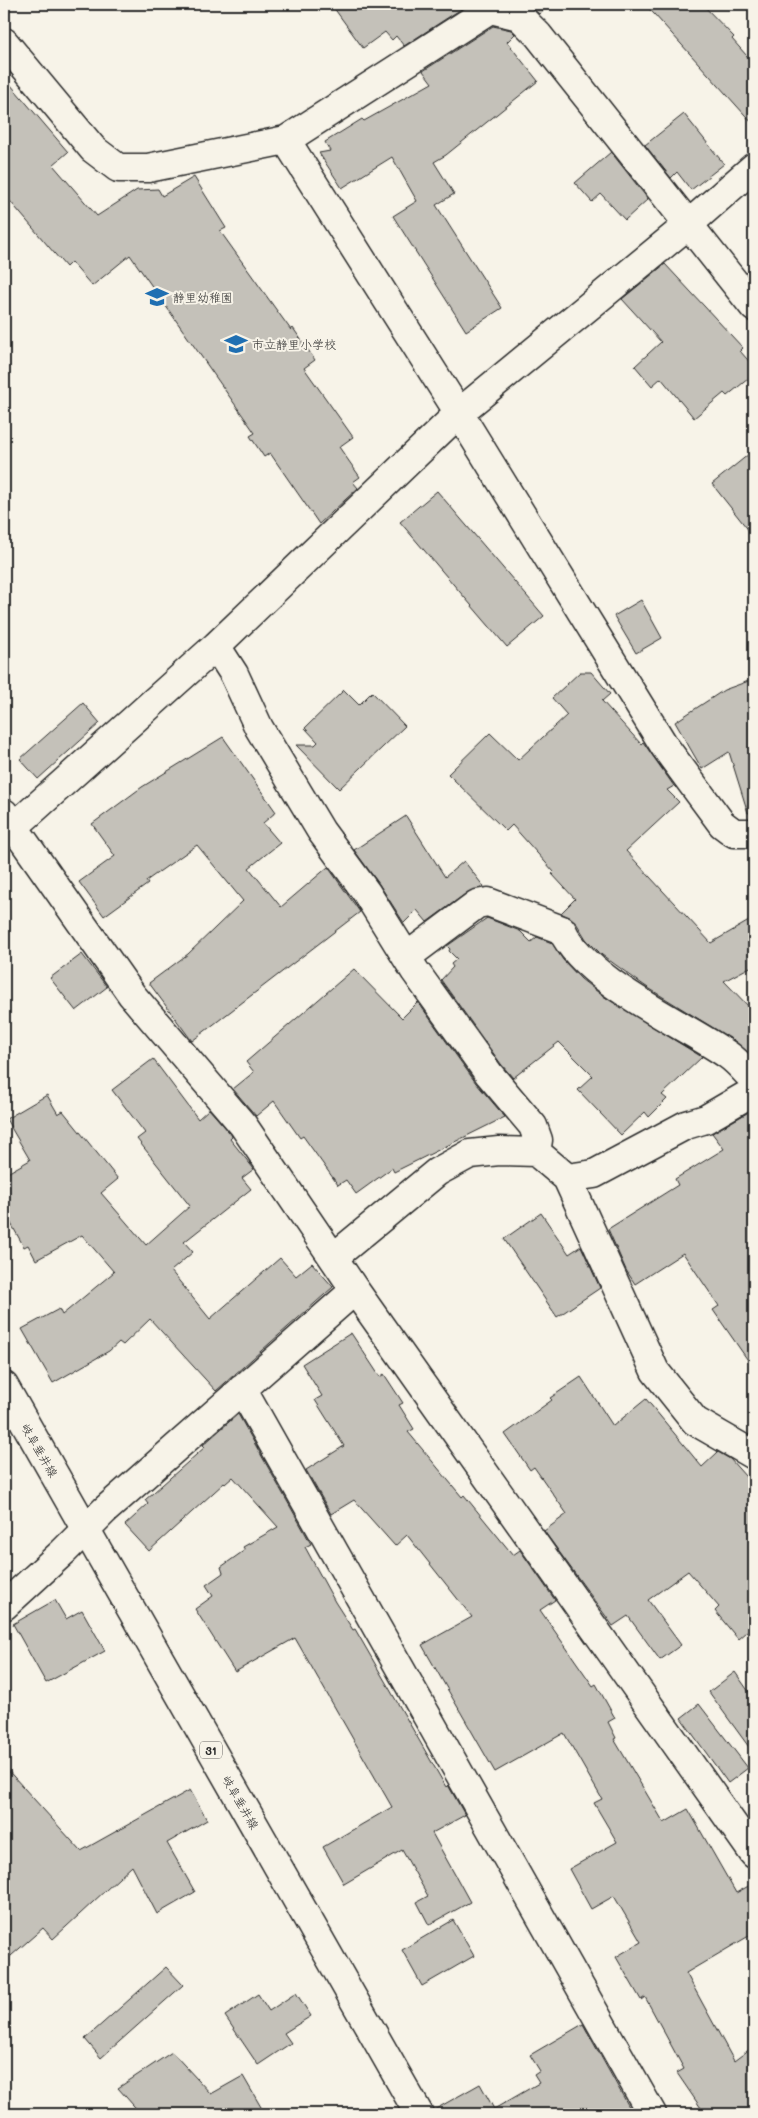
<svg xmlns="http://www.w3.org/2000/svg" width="758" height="2118" viewBox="0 0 758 2118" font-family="Mali,'Klee One',sans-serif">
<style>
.building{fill:#c4c1b9;stroke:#2b2b2b}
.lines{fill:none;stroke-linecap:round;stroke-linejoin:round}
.minor-casing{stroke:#2b2b2b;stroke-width:31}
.major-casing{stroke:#2b2b2b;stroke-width:31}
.minor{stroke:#f7f3e8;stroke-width:28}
.major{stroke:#f7f3e8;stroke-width:28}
.labels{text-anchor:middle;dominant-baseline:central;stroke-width:4;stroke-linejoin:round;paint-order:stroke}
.shield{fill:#f7f3e8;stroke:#686764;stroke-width:1}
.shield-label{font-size:11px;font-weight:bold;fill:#2b2b2b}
.poi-label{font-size:12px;fill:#2b2b2b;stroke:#f7f3e8;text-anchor:start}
.street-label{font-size:12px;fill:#2b2b2b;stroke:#f7f3e8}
</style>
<rect width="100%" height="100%" fill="#f7f3e8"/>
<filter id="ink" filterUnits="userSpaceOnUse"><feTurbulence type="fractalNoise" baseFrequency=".02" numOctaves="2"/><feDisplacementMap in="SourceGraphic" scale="10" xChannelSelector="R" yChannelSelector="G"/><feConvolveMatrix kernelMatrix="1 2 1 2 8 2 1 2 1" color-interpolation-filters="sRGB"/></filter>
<g filter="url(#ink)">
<path class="building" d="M 331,4 L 469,4 L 404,46 L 396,36 L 392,40 L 385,32 L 363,48 Z
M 528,4 L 550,4 L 539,14 Z
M 645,4 L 702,4 L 734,37 L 732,39 L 754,64 L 754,125 Z
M 493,26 L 511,30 L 515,34 L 507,42 L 538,81 L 446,155 L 434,162 L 454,194 L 436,205 L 502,308 L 466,331 L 393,216 L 417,201 L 392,157 L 342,188 L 319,153 L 330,151 L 325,142 L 362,119 L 364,121 L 432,83 L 423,71 Z
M 4,77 L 68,152 L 53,165 L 97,216 L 137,190 L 158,189 L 162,196 L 194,177 L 226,228 L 220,231 L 275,308 L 291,330 L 293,328 L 315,360 L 304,368 L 353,437 L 339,447 L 360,477 L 353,482 L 358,488 L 319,524 L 270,453 L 264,457 L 250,436 L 255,433 L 130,255 L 92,286 L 71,262 L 66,267 L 4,194 Z
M 684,114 L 724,164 L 691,190 L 677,172 L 671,178 L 645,145 Z
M 611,152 L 648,199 L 625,220 L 601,194 L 592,202 L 575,183 Z
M 665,264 L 743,348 L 740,351 L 754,367 L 754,374 L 727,396 L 724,393 L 694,418 L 661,378 L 652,386 L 635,366 L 661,342 L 622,299 Z
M 754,450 L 754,537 L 712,484 Z
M 437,491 L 544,616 L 507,647 L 400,522 Z
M 641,600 L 662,638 L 636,653 L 614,616 Z
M 580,672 L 591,672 L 610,694 L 602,701 L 641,744 L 643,742 L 674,786 L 667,790 L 679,802 L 626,851 L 711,943 L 754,918 L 754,965 L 724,981 L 754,1012 L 754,1058 L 736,1042 L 645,986 L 602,955 L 586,939 L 575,921 L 561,913 L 575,899 L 552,874 L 554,872 L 512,825 L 506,831 L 448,774 L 490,733 L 518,760 L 567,715 L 552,698 Z
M 754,679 L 754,812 L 748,813 L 729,752 L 702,769 L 675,722 L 724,690 Z
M 344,690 L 359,705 L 372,692 L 405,726 L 339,789 L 296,745 L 315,745 L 318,742 L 305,728 Z
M 83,703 L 100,723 L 38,779 L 20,759 Z
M 223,737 L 276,812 L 263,823 L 280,843 L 249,868 L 281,907 L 328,867 L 360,912 L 192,1041 L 149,983 L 188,954 L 243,901 L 197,845 L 146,881 L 148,884 L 104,916 L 79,882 L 115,856 L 92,824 L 142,787 Z
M 406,816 L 445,877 L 464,861 L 484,887 L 468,892 L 427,922 L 417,910 L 404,923 L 379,884 L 354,850 Z
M 487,918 L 520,931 L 531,942 L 537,937 L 552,943 L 563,960 L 581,979 L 603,996 L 702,1057 L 662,1095 L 667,1099 L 649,1117 L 645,1112 L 621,1135 L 578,1090 L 593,1076 L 559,1042 L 513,1078 L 501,1064 L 441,980 L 453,967 L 451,964 L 457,959 L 449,951 L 450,949 L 447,946 Z
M 82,954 L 107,987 L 76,1011 L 50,978 Z
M 354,969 L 402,1018 L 418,1002 L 476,1083 L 505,1117 L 394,1172 L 392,1168 L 356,1194 L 346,1180 L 338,1185 L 303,1136 L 300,1138 L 274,1101 L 256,1116 L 233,1089 L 254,1072 L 246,1062 Z
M 153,1059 L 198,1119 L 209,1109 L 231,1134 L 232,1137 L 230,1139 L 254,1169 L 242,1178 L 251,1189 L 184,1242 L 193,1252 L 171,1271 L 210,1319 L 280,1258 L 296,1276 L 312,1263 L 333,1287 L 216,1391 L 150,1319 L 123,1345 L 119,1342 L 109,1351 L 53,1383 L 22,1329 L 59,1309 L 62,1315 L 114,1272 L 82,1235 L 36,1260 L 28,1245 L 24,1247 L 4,1211 L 4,1175 L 30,1160 L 6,1119 L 47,1095 L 58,1114 L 63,1111 L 118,1179 L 101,1193 L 146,1245 L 190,1206 L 137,1139 L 145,1133 L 112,1090 Z
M 754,1109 L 754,1369 L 713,1310 L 719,1306 L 683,1253 L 635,1284 L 626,1270 L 608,1229 L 678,1185 L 675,1179 L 724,1149 L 712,1133 Z
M 541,1213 L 569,1254 L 581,1246 L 600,1288 L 557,1317 L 504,1239 Z
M 351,1333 L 380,1377 L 384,1374 L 403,1403 L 399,1405 L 414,1429 L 408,1432 L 462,1497 L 464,1495 L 513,1555 L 520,1550 L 555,1600 L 540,1610 L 593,1686 L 596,1684 L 615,1718 L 608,1722 L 616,1738 L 614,1739 L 664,1823 L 688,1809 L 736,1893 L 754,1883 L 754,1933 L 686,1973 L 734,2061 L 754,2046 L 754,2114 L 705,2114 L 677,2073 L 684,2069 L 645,1997 L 641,2000 L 616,1957 L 641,1942 L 614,1896 L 591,1909 L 569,1869 L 617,1842 L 594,1803 L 602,1799 L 564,1733 L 495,1772 L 422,1645 L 472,1617 L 407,1535 L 395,1546 L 354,1500 L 331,1514 L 306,1470 L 344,1446 L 315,1400 L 322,1396 L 302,1364 Z
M 581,1377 L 613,1426 L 646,1399 L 702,1467 L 718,1452 L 730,1459 L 754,1486 L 754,1625 L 738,1639 L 715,1611 L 719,1607 L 688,1571 L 648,1600 L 681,1645 L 660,1660 L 628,1616 L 613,1626 L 544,1531 L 567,1514 L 534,1467 L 530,1470 L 505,1434 L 552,1400 L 550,1398 Z
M 238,1414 L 304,1531 L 311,1544 L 305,1547 L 335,1602 L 353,1630 L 355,1629 L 446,1787 L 448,1785 L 465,1815 L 432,1833 L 470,1902 L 429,1925 L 417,1902 L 428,1896 L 402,1850 L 344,1884 L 323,1847 L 392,1807 L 295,1638 L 235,1672 L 195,1609 L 213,1596 L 206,1585 L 223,1573 L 221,1567 L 245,1550 L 243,1547 L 278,1527 L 233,1477 L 225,1484 L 224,1483 L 149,1551 L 125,1525 L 148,1504 L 145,1500 L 205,1447 L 203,1445 Z
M 55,1600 L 66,1619 L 82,1610 L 105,1651 L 46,1683 L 13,1624 Z
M 735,1672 L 754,1699 L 754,1754 L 709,1692 Z
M 699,1704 L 748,1768 L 728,1783 L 681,1718 Z
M 4,1766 L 81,1851 L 190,1790 L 207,1820 L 167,1843 L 195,1892 L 157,1914 L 132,1866 L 53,1939 L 43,1928 L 4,1962 Z
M 453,1920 L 474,1956 L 422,1986 L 402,1950 Z
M 166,1967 L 183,1985 L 101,2058 L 85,2039 Z
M 296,1993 L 311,2016 L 284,2033 L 291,2043 L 258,2065 L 225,2016 L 258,1994 L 269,2011 Z
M 583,2024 L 633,2114 L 435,2114 L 434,2110 L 480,2084 L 494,2109 L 539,2083 L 534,2075 L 540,2071 L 530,2055 Z
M 172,2052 L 211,2094 L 243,2076 L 265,2114 L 141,2114 L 118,2088 Z"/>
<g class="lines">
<defs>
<path id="minor" d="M 4,42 L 93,149 L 118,168 L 148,168 L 286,140 L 490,9 L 519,16 L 538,35 L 754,307
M 286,140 L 459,413 L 665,747 L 722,824 L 734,833 L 754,833
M 216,646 L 234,674 L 259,728 L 321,831 L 366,892 L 415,971 L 489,1074 L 533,1126 L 538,1140 L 536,1152
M 4,813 L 132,995 L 243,1125 L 355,1290 L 754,1854
M 14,827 L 216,646 L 459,413 L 689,224 L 754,167
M 406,956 L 413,952 L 477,904 L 488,902 L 562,930 C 585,981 682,1023 728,1055 C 737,1061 745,1071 753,1079 L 754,1084
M 567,1178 L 594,1174 L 686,1125 L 706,1119 L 754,1091
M 334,1257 L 437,1172 L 470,1154 L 499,1151 L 536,1152 L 567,1178 L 655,1371 L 695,1421 L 754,1455
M 242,1389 L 652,2114
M 4,1606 L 63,1552 L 105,1510 L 355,1290"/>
<path id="major" d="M 4,1386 L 419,2114"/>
</defs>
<use href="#minor" class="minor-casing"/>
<use href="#major" class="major-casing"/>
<use href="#minor" class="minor"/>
<use href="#major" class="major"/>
</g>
</g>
<defs>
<symbol id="school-bare" viewBox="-9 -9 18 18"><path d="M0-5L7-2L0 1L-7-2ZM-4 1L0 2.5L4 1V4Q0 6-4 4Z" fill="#1f6fb2" stroke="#f7f3e8" stroke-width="2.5" paint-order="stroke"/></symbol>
</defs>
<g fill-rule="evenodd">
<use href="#school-bare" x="141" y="281" width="32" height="32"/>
<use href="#school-bare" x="220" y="328" width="32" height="32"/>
</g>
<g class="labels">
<rect class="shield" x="200" y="1741.5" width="22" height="17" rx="4"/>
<g class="shield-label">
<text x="211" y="1750">31</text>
</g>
<g class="poi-label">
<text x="173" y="297">静里幼稚園</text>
<text x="252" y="344">市立静里小学校</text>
</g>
<g class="street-label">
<text transform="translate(40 1450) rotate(60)">岐阜垂井線</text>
<text transform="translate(241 1802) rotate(60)">岐阜垂井線</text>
</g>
</g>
<rect width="758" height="2118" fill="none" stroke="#f7f3e8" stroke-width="20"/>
<rect x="10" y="10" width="738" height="2098" fill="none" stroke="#2b2b2b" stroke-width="2" filter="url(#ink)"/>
</svg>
